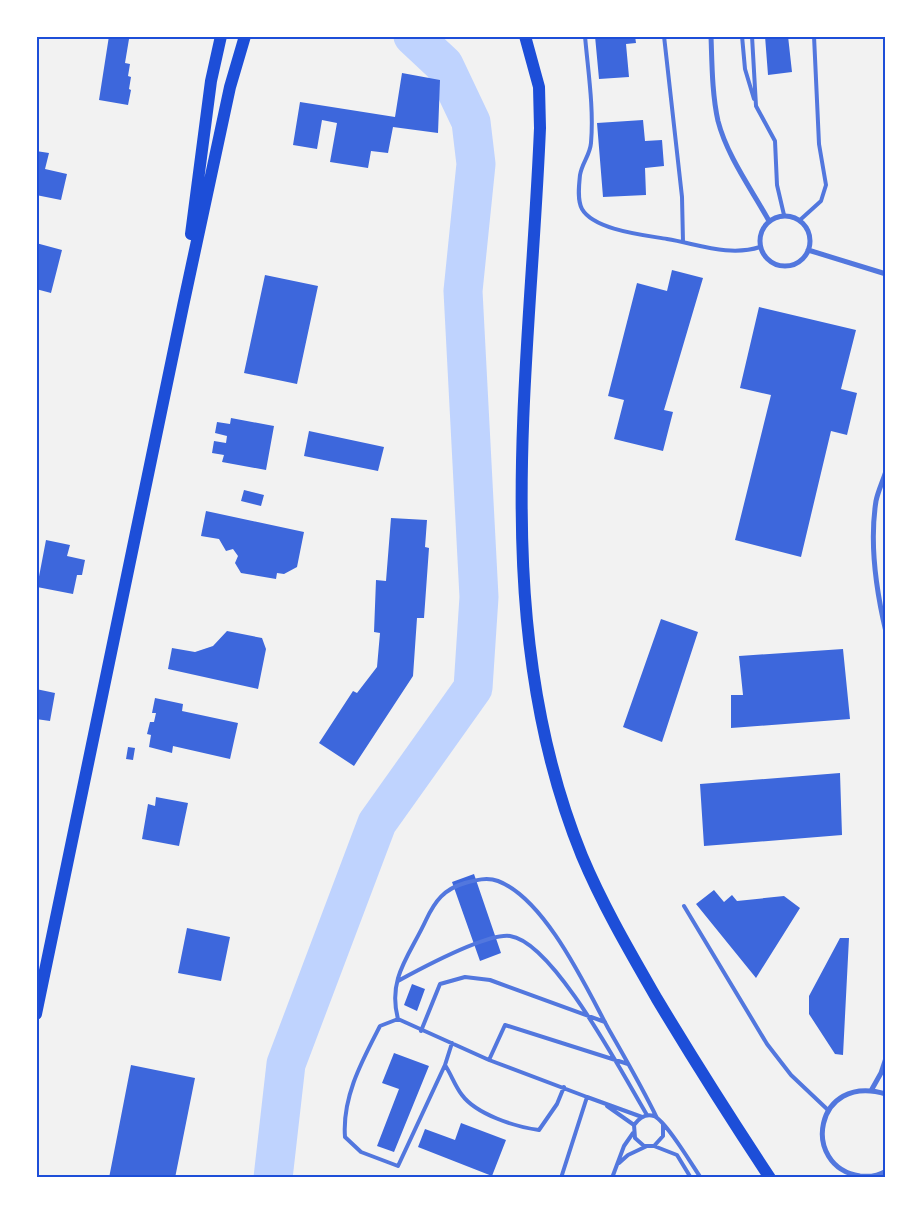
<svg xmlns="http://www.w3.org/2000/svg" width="922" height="1214" viewBox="0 0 922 1214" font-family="Barlow,sans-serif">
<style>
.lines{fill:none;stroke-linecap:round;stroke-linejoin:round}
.river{stroke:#bfd3fe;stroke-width:39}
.building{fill:#3d67dc}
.service{stroke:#5277de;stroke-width:4}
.minor{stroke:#5277de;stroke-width:5}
.primary{stroke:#1d4ed8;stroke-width:12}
.neatline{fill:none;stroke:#1d4ed8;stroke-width:2}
</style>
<rect width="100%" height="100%" fill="#f2f2f2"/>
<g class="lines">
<path class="river" d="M 273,1178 L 286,1064 L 377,823 L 473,688 L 479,597 L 463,291 L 476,164 L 471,122 L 444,65 L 413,36"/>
</g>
<path class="building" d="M 109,36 L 129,39 L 125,63 L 130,64 L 128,76 L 131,77 L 129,89 L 131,90 L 128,105 L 99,100 Z
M 595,36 L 635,36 L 636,43 L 626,44 L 629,77 L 599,79 Z
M 765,36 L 788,36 L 792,72 L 768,75 Z
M 402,73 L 440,80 L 438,133 L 393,127 L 388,153 L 371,151 L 368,168 L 330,162 L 337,123 L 322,120 L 317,149 L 293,145 L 300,102 L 395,117 Z
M 643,120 L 645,141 L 662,140 L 664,166 L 645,168 L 646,195 L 603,197 L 597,123 Z
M 36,151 L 49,153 L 45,169 L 67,174 L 61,200 L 36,195 Z
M 36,243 L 62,250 L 51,293 L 36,289 Z
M 672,270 L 703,278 L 664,410 L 673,412 L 663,451 L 614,439 L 624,400 L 608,396 L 637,283 L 667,291 Z
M 265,275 L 318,286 L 297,384 L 244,373 Z
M 759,307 L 856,330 L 841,389 L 857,393 L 847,435 L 831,431 L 801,557 L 735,540 L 771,395 L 740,388 Z
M 231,418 L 274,426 L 266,470 L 222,462 L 224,455 L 212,453 L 214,441 L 226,443 L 227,436 L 215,433 L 217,422 L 230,424 Z
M 309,431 L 384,447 L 378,471 L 304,456 Z
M 244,490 L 264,495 L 261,506 L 241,501 Z
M 206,511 L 304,532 L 297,567 L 284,574 L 277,573 L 276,579 L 241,573 L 235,563 L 238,556 L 233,549 L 226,551 L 219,539 L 201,536 Z
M 391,518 L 427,520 L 425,547 L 429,548 L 424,618 L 417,618 L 413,676 L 354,766 L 319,743 L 353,691 L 357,693 L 377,667 L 380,633 L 374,632 L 376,580 L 386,581 Z
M 46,540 L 70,545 L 67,556 L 85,560 L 82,575 L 77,575 L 73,594 L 37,587 Z
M 661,619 L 698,632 L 662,742 L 623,727 Z
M 227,631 L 262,638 L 266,649 L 258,689 L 168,669 L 172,648 L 195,652 L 213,646 Z
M 843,649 L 850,719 L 731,728 L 731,695 L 743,695 L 739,656 Z
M 36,689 L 55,693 L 50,721 L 36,719 Z
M 155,698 L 183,704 L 182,711 L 238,723 L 230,759 L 173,746 L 172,753 L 149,747 L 151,735 L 147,734 L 150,722 L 154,722 L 156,713 L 152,713 Z
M 128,747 L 135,748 L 133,760 L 126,759 Z
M 840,773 L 842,835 L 704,846 L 700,784 Z
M 156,797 L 188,803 L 179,846 L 142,839 L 148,804 L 155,806 Z
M 474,874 L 501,953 L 480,961 L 452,882 Z
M 714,890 L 724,902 L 732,895 L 737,901 L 784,896 L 800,908 L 756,978 L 696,904 Z
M 187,928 L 230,937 L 221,981 L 178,973 Z
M 840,938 L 849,938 L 843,1055 L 835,1054 L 809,1014 L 809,996 Z
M 412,984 L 425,989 L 417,1011 L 404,1005 Z
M 394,1053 L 429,1066 L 394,1152 L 377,1146 L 399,1089 L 382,1083 Z
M 131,1065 L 195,1078 L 175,1178 L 109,1178 Z
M 461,1123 L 506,1140 L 492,1176 L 418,1147 L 425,1129 L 455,1140 Z"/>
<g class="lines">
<path class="service" d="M 585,36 C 588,71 594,108 591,143 C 590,155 582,163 580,175 C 579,185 577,200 582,209 C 594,230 644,235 667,239 C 698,244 729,257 760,247
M 664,36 L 682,197 L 683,242
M 742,36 L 745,69 L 754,99
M 752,36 L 756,106 L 775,141 L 777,185 L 784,215
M 800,220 L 821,201 L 826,185 L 819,144 L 814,36
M 684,906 L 767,1044 L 791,1075 L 828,1110
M 398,981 C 420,969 486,933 510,936 C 554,942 624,1077 647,1115
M 398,1019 L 380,1026 C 362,1061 342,1097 345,1137 L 361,1152 L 398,1166 L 445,1065
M 421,1031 L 440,984 L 465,977 L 490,980 L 605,1022
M 452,1043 L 445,1065 C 451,1074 455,1086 462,1095 C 476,1114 515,1127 539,1130 L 557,1104 L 564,1087
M 489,1060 L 505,1025 L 628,1064
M 587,1097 L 642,1117
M 607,1106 L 634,1125
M 663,1125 L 663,1136 L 654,1146 L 644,1146 L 635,1138 L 634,1125 C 639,1118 645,1113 654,1116 C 666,1121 692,1165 701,1178
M 654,1146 L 677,1155 L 691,1178
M 619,1163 L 628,1155 L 647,1146
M 561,1178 L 587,1097 L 489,1060 L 398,1019 C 387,978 410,955 426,920 C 435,901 444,889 465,883 C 476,880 487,877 498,881 C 545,899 585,985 608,1028 C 625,1058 642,1087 657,1118
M 612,1178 L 624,1146 L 633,1133"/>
<path class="minor" d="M 711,36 C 712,64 712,94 718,121 C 727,156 752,190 769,221
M760 241a25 25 0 1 1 50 0a25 25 0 1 1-50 0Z
M 808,250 L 886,274
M 886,471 C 883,481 878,491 876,501 C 869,545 876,590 886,632
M 872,1089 L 881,1073 L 886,1058
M 886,1094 C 814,1072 800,1167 860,1176 C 869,1177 878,1176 886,1171"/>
<path class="primary" d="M 525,36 L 539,87 L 540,128 C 530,372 487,623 582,856 C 603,906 630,952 657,999 C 693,1059 731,1119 770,1178
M 191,234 L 211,81 L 221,36
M 36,1014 L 183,306 L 230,87 L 245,36"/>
</g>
<rect width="922" height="1214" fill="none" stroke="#ffffff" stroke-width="75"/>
<rect x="38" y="38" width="846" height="1138" class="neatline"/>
</svg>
